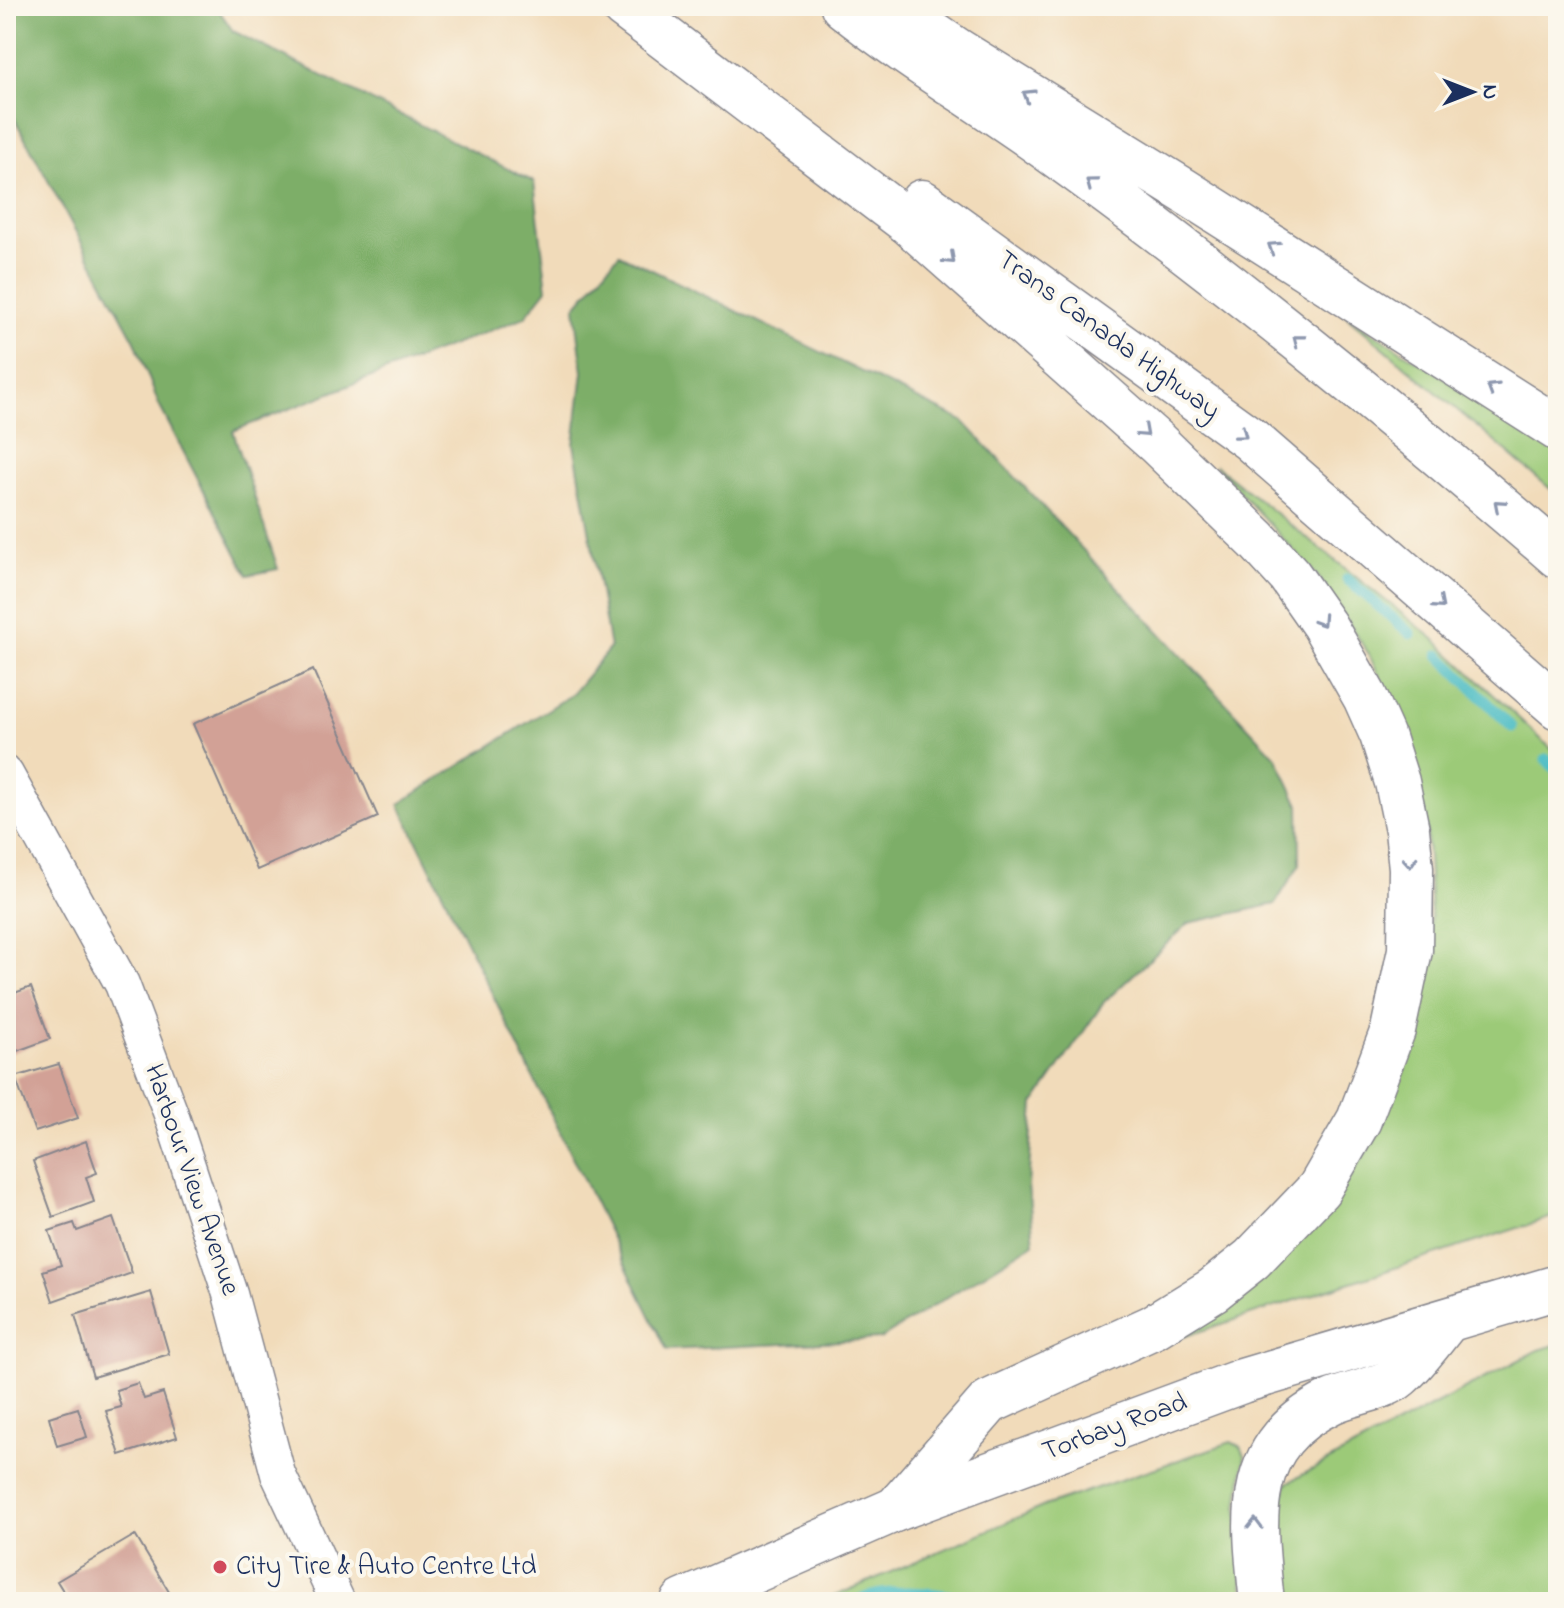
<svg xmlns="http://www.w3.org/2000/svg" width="1564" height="1608" viewBox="0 0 1564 1608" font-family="'Indie Flower',sans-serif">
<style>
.green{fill:#9cca78;stroke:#5c7c6b;stroke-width:2}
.forest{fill:#7dae68;stroke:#4c6e63;stroke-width:2}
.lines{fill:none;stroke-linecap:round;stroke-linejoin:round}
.stream{stroke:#4ebdc5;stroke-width:11}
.building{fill:#d2a196}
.street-casing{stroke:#86858c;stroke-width:37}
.primary-casing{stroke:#86858c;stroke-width:47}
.highway-casing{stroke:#86858c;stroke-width:47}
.street{stroke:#fff;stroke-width:34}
.primary{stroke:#fff;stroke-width:44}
.highway{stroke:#fff;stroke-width:44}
.oneway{stroke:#8d97ae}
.poi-dot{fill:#d1495b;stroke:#fbf7ec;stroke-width:3}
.labels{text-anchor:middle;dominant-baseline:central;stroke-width:8;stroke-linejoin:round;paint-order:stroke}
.street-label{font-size:28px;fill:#1b2f5e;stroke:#fbf7ec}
.poi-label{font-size:28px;fill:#1b2f5e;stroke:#fbf7ec;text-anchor:start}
</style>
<rect width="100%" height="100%" fill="#fbf7ec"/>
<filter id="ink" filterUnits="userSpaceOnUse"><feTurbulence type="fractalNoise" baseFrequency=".0125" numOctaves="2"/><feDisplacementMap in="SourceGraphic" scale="16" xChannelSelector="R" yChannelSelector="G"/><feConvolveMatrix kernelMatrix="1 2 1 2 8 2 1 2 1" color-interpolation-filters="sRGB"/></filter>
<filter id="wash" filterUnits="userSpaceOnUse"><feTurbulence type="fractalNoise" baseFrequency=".006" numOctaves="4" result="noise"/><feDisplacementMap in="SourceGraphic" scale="32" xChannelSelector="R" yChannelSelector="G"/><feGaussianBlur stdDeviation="1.8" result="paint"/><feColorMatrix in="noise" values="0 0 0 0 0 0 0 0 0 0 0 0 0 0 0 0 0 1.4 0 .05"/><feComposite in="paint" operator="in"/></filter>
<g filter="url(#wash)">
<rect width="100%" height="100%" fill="#f1dbba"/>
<path class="green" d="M 1345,315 L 1558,450 L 1558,496 L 1553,491 Z
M 1215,465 L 1434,639 L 1558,755 L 1558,1215 L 1170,1341 L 1329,1207 L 1382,1128 L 1414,1035 L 1431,915 L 1426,818 L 1397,712 L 1368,653 L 1320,579 Z
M 1558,1344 L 1558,1602 L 1286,1602 C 1281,1562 1274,1521 1287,1483 L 1536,1351 Z
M 1231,1442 L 1241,1447 L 1245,1455 L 1238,1508 L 1244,1602 L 821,1602 L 1047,1505 Z"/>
<path class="forest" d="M 6,6 L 216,6 L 233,31 L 534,182 L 547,289 L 525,317 L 233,431 L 278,569 L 248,575 L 159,405 L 135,341 L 6,103 Z
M 619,254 L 963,421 L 1277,758 L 1299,805 L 1300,864 L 1275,904 L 1189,923 L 1104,1002 L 1034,1104 L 1028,1186 L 1034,1243 L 880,1339 L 667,1350 L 399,804 L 571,695 L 610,648 L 574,444 L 583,372 L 575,307 Z"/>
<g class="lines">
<path class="stream" d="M 1347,579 L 1411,634
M 1439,655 L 1512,727
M 1546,759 L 1558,772
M 854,1602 C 889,1587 929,1592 966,1598"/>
</g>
<g id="blocks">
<path class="building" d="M 313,670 L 378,817 L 257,870 L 193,724 Z
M 31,987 L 50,1039 L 6,1055 L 6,996 Z
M 59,1064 L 78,1118 L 35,1132 L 15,1077 Z
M 86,1141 L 97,1173 L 86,1177 L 94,1202 L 53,1217 L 33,1161 Z
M 113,1218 L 132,1273 L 53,1301 L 43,1271 L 61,1265 L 49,1231 L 74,1223 L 77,1231 Z
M 151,1292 L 169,1354 L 93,1377 L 75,1315 Z
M 138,1383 L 144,1399 L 163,1393 L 177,1437 L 120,1455 L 106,1411 L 121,1407 L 116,1390 Z
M 78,1408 L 87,1437 L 57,1446 L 49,1417 Z
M 135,1535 L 175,1602 L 70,1602 L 57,1581 Z"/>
</g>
</g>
<g filter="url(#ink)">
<use href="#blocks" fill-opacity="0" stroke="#86858c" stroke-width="2"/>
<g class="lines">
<defs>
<path id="street" d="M 6,774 L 122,984 L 171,1114 L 230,1294 L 278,1474 L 338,1602"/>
<path id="primary" d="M 683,1602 L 896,1509 L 1242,1381 L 1558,1287"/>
<path id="highway" d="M 623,6 L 909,223 L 1157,443 L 1257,540 L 1289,575 L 1324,625 L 1365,697 L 1382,735 L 1397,782 L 1407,830 L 1411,868 L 1410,950 L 1393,1030 L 1359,1120 L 1319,1189 L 1252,1259 L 1213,1290 L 1153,1327 L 989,1402 L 896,1509
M 843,6 C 907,57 976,98 1042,145 C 1221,273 1392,413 1558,556
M 891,6 L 958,51 L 1183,190 L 1558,429
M 922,202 L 1250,439 L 1558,707
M 1262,1602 C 1253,1518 1242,1445 1331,1402 C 1350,1393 1384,1389 1399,1376 C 1417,1361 1432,1339 1447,1321"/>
</defs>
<use href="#street" class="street-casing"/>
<use href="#primary" class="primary-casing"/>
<use href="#highway" class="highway-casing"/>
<use href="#street" class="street"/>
<use href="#primary" class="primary"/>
<use href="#highway" class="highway"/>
</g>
<defs><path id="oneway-chevron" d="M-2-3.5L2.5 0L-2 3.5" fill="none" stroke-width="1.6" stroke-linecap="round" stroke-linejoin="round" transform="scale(2)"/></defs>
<g class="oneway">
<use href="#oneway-chevron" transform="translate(1028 95) rotate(-148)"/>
<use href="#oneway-chevron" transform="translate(1091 183) rotate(-143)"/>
<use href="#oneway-chevron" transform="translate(1273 247) rotate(-147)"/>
<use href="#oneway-chevron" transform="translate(950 259) rotate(42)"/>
<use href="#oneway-chevron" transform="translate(1298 340) rotate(-142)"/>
<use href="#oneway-chevron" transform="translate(1492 388) rotate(-148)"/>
<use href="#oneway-chevron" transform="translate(1144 432) rotate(42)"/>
<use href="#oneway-chevron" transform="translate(1242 434) rotate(37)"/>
<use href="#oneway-chevron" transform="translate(1499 505) rotate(-139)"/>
<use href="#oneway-chevron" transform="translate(1439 604) rotate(41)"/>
<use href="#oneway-chevron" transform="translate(1321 621) rotate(57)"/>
<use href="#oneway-chevron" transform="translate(1410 862) rotate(86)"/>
<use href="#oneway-chevron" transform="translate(1255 1524) rotate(-89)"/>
</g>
</g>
<circle class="poi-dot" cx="220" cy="1567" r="8"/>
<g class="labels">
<g class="street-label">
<text transform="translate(1108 336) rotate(36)">Trans Canada Highway</text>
<text transform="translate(191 1180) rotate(71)">Harbour View Avenue</text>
<text transform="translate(1115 1428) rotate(-20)">Torbay Road</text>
</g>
<g class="poi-label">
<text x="236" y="1567">City Tire &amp; Auto Centre Ltd</text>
</g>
</g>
<rect width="1564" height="1608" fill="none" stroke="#fbf7ec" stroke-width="32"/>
<g transform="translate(1472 92) rotate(90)" stroke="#fbf7ec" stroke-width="6" paint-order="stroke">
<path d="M0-6L14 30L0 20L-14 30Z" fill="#1b2f5e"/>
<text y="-12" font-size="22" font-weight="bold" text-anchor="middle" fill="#1b2f5e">N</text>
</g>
</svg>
